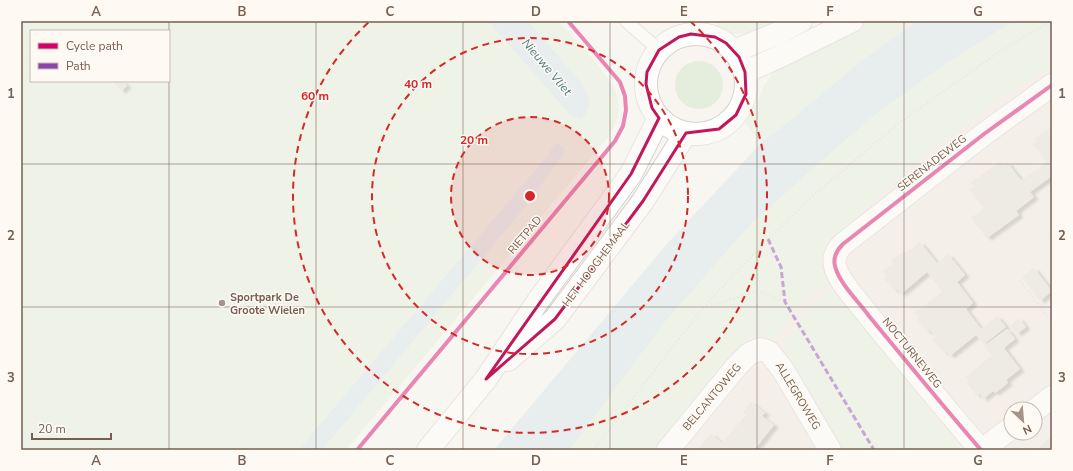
<svg xmlns="http://www.w3.org/2000/svg" width="1073" height="471" viewBox="0 0 1073 471" font-family="'Nunito Sans',sans-serif">
<style>
.residential{fill:#f0e8df;fill-rule:evenodd}
.green{fill:#e5eedc;fill-rule:evenodd}
.water{fill:#d2e5e8}
.building{fill:#e2dbd5;filter:url(#shadow)}
.lines{fill:none;stroke-linecap:round;stroke-linejoin:round}
.service-casing{stroke:#d6d1cb;stroke-width:14}
.minor-casing{stroke:#d6d1cb;stroke-width:24}
.tertiary-casing{stroke:#d6d1cb;stroke-width:24}
.path{stroke:#dad5d0;stroke-width:2.5;stroke-dasharray:1 3;stroke-linecap:butt}
.service{stroke:#fefefd;stroke-width:12}
.minor{stroke:#fefefd;stroke-width:22}
.tertiary{stroke:#fefefd;stroke-width:22}
.quiet{stroke:#8e44ad;stroke-width:3;stroke-dasharray:6 3;stroke-linecap:butt}
.cycleway-casing{stroke:#fefaf3;stroke-width:6}
.cycleway{stroke:#d6006c;stroke-width:4}
.marked{fill:none;stroke:#c2185b;stroke-width:3;stroke-linejoin:round}
.grid{fill:none;stroke:#755f51;stroke-width:1;stroke-opacity:0.55}
.ring{fill:none;stroke:#d62828;stroke-width:2;stroke-dasharray:7 5}
.poi-dot{fill:#a39489;stroke:#fefaf3;stroke-width:1.5}
.labels{text-anchor:middle;dominant-baseline:central;stroke-width:3;stroke-linejoin:round;paint-order:stroke}
.street-label{font-size:11px;fill:#755f51;stroke:#fefaf3}
.poi-label{font-size:11px;font-weight:bold;fill:#755f51;stroke:#fefaf3;text-anchor:start}
.water-label{font-size:12px;font-style:italic;fill:#4c7a85;stroke:#fefaf3}
.centre{fill:#d62828;stroke:#fefaf3;stroke-width:2}
.ring-label{font-size:12px;text-anchor:middle;font-weight:bold;fill:#d62828;stroke:#fefaf3;stroke-width:3;stroke-linejoin:round;paint-order:stroke}
.neatline{fill:none;stroke:#755f51;stroke-width:1.5}
.grid-label{font-size:13px;text-anchor:middle;font-weight:bold;fill:#755f51}
</style>
<defs>
<filter id="shadow"><feDropShadow dx="4.5" dy="2.5" stdDeviation="1" flood-color="#0004"/></filter>
</defs>
<rect width="100%" height="100%" fill="#f8f5f0"/>
<path class="residential" d="M 1052,49 L 1052,450 L 611,450 L 757,272 ZM 1011,409 L 1035,409 L 1035,433 L 1011,433 Z"/>
<path class="green" d="M 21,21 L 488,21 L 571,116 L 589,108 L 589,96 L 581,82 L 528,21 L 558,21 C 574,38 614,78 618,98 C 621,112 615,125 609,136 L 346,450 L 322,450 L 513,222 L 554,145 L 547,156 L 298,450 L 21,450 ZM 31,31 L 169,31 L 169,81 L 31,81 Z
M 720,21 L 783,21 L 750,34 L 731,34 L 714,27 Z
M 865,21 L 917,21 L 860,62 L 792,119 L 761,143 L 744,122 L 756,105 L 763,87 L 772,73 L 809,49 L 848,31 Z
M 1014,21 L 1052,21 L 1052,66 L 1001,98 L 928,153 L 827,242 C 819,258 818,266 828,282 L 801,303 L 775,340 C 762,331 756,333 743,343 L 653,450 L 569,450 L 665,322 L 749,226 L 817,165 L 875,115 L 944,65 Z
M675 85a24 24 0 1 1 48 0a24 24 0 1 1-48 0Z
M 834,289 L 961,450 L 845,450 L 783,346 L 795,327 L 808,309 Z"/>
<path class="water" d="M 488,21 L 528,21 L 581,82 L 589,96 L 589,108 L 582,119 L 571,116 Z
M 917,21 L 1014,21 L 944,65 L 875,115 L 817,165 L 749,226 L 665,322 L 569,450 L 494,450 L 666,245 L 761,143 L 792,119 L 860,62 Z
M 558,144 L 563,146 L 565,153 L 513,222 L 322,450 L 298,450 L 547,156 L 554,145 Z"/>
<path class="building" d="M 113,81 L 123,81 L 127,86 L 121,91 Z
M 1052,127 L 1052,176 L 1030,192 L 1034,197 L 1016,211 L 1019,215 L 987,238 L 971,218 L 984,208 L 970,190 L 974,187 L 970,183 L 1001,161 L 1004,165 L 1007,162 L 1021,180 L 1046,163 L 1033,144 L 1037,141 L 1035,138 Z
M 920,242 L 937,263 L 948,254 L 965,275 L 957,282 L 973,303 L 966,309 L 981,329 L 997,316 L 1006,327 L 984,344 L 976,335 L 950,356 L 946,351 L 944,353 L 933,340 L 936,338 L 930,330 L 927,332 L 917,319 L 919,317 L 915,312 L 942,292 L 935,282 L 927,272 L 901,294 L 897,289 L 895,291 L 884,278 L 887,276 L 883,271 L 893,264 L 891,261 L 904,251 L 906,253 Z
M 1034,268 L 1052,291 L 1040,301 L 1022,277 Z
M 1019,318 L 1026,327 L 1017,334 L 1010,326 Z
M 1007,329 L 1015,339 L 1004,348 L 1020,369 L 1006,380 L 1008,383 L 995,393 L 993,391 L 983,399 L 980,394 L 977,396 L 967,383 L 969,381 L 966,377 L 992,355 L 984,346 Z
M 751,402 L 765,413 L 762,416 L 774,425 L 754,450 L 702,450 L 699,448 L 711,434 L 722,443 L 746,415 L 743,412 Z
M 1051,437 L 1052,438 L 1052,450 L 1039,450 L 1038,448 Z"/>
<g class="lines">
<defs>
<path id="service" d="M 626,21 L 659,50"/>
<path id="minor" d="M 1035,410 L 1052,397
M 668,450 L 736,367 L 749,354 L 760,349 L 769,352 L 783,370 L 830,450
M 981,450 C 943,406 906,361 869,316 C 859,302 839,283 835,266 C 833,258 837,250 843,244 L 984,134 L 1052,85
M 982,450 L 1011,428"/>
<path id="tertiary" d="M646 84a50 50 0 1 1 100 0a50 50 0 1 1-100 0Z
M 734,51 L 776,34 L 801,21
M 745,72 L 783,55 L 852,21
M 508,360 L 555,319 L 643,201 L 686,133
M 428,450 L 486,379 L 538,301 L 631,174 L 659,118"/>
</defs>
<use href="#service" class="service-casing"/>
<use href="#minor" class="minor-casing"/>
<use href="#tertiary" class="tertiary-casing"/>
<path class="path" d="M 1020,281 L 1052,322
M 703,308 L 758,291 L 785,302
M 593,450 L 702,309 L 768,239 L 813,196 L 899,123 L 1003,49 L 1052,21"/>
<use href="#service" class="service"/>
<use href="#minor" class="minor"/>
<use href="#tertiary" class="tertiary"/>
<path class="quiet" d="M 768,239 L 781,267 L 785,302 L 874,450"/>
<defs>
<path id="cycleway" d="M 357,450 L 615,141 L 623,126 L 626,110 L 625,96 L 620,82 L 568,21
M 981,450 C 943,406 906,361 869,316 C 859,302 839,283 835,266 C 833,258 837,250 843,244 L 984,134 L 1052,85"/>
</defs>
<use href="#cycleway" class="cycleway-casing"/>
<use href="#cycleway" class="cycleway"/>
</g>
<path d="M0 0H1073V471H0ZM 691,34 L 715,37 L 726,43 L 739,57 L 745,72 L 746,94 L 736,115 L 719,129 L 686,133 L 643,201 L 555,319 L 486,379 L 631,174 L 659,118 L 652,108 L 646,84 L 647,72 L 659,50 L 679,37 Z" fill="#f8f5f0" fill-opacity=".55" fill-rule="evenodd"/>
<path class="marked" d="M 691,34 L 715,37 L 726,43 L 739,57 L 745,72 L 746,94 L 736,115 L 719,129 L 686,133 L 643,201 L 555,319 L 486,379 L 631,174 L 659,118 L 652,108 L 646,84 L 647,72 L 659,50 L 679,37 Z"/>
<path class="grid" d="M 169,21 L 169,31M 316,21 L 316,450M 463,21 L 463,450M 610,21 L 610,450M 757,21 L 757,450M 904,21 L 904,450M 169,31 L 169,81M 169,81 L 169,450M 21,164 L 1052,164M 21,307 L 1052,307"/>
<circle cx="530" cy="196" r="79" fill="#d62828" fill-opacity=".12"/>
<g class="ring">
<circle cx="530" cy="196" r="79"/>
<circle cx="530" cy="196" r="158"/>
<path d="M690 21A237 237 0 1 1 370 21"/>
</g>
<circle class="poi-dot" cx="222" cy="303" r="4"/>
<g class="labels">
<g class="street-label">
<text transform="translate(932 163) rotate(-38)">SERENADEWEG</text>
<text transform="translate(525 235) rotate(-50)">RIETPAD</text>
<text transform="translate(596 264) rotate(-53)">HET HOOGHEMAAL</text>
<text transform="translate(912 353) rotate(51)">NOCTURNEWEG</text>
<text transform="translate(798 396) rotate(59)">ALLEGROWEG</text>
<text transform="translate(712 397) rotate(-50)">BELCANTOWEG</text>
</g>
<g class="poi-label">
<text x="230" y="297">Sportpark De<tspan x="230" dy="13">Groote Wielen</tspan></text>
</g>
<g class="water-label">
<text transform="translate(547 67) rotate(50)">Nieuwe Vliet</text>
</g>
</g>
<circle cx="530" cy="196" r="6" class="centre"/>
<g class="ring-label">
<text x="418" y="88">40 m</text>
<text x="315" y="100">60 m</text>
<text x="474" y="144">20 m</text>
</g>
<rect width="1073" height="471" fill="none" stroke="#fefaf3" stroke-width="44"/>
<rect x="30" y="30" width="140" height="52" fill="#fefaf3" stroke="#c7bcb2"/>
<rect x="38" y="43" width="20" height="6" fill="#d6006c" stroke="#c7bcb2"/>
<text x="66" y="50" font-size="12" fill="#755f51">Cycle path</text>
<rect x="38" y="63" width="20" height="6" fill="#8e44ad" stroke="#c7bcb2"/>
<text x="66" y="70" font-size="12" fill="#755f51">Path</text>
<g transform="translate(1023 421) rotate(154)"><circle r="19" fill="#fefaf3" stroke="#c7bcb2"/>
<path d="M0-3L7 15L0 10L-7 15Z" fill="#a39489"/>
<text y="-6" font-size="11" font-weight="bold" text-anchor="middle" fill="#755f51">N</text>
</g>
<path d="M32 433v6h79v-6" fill="none" stroke="#755f51" stroke-width="2"/>
<text x="38" y="433" font-size="12" fill="#755f51" stroke="#fefaf3" stroke-width="3" paint-order="stroke">20 m</text>
<rect x="22" y="22" width="1029" height="427" class="neatline"/>
<g class="grid-label">
<text x="96" y="16">A</text>
<text x="242" y="16">B</text>
<text x="390" y="16">C</text>
<text x="536" y="16">D</text>
<text x="684" y="16">E</text>
<text x="830" y="16">F</text>
<text x="978" y="16">G</text>
<text x="11" y="98">1</text>
<text x="1062" y="98">1</text>
<text x="11" y="240">2</text>
<text x="1062" y="240">2</text>
<text x="11" y="382">3</text>
<text x="1062" y="382">3</text>
<text x="96" y="465">A</text>
<text x="242" y="465">B</text>
<text x="390" y="465">C</text>
<text x="536" y="465">D</text>
<text x="684" y="465">E</text>
<text x="830" y="465">F</text>
<text x="978" y="465">G</text>
</g>
</svg>
